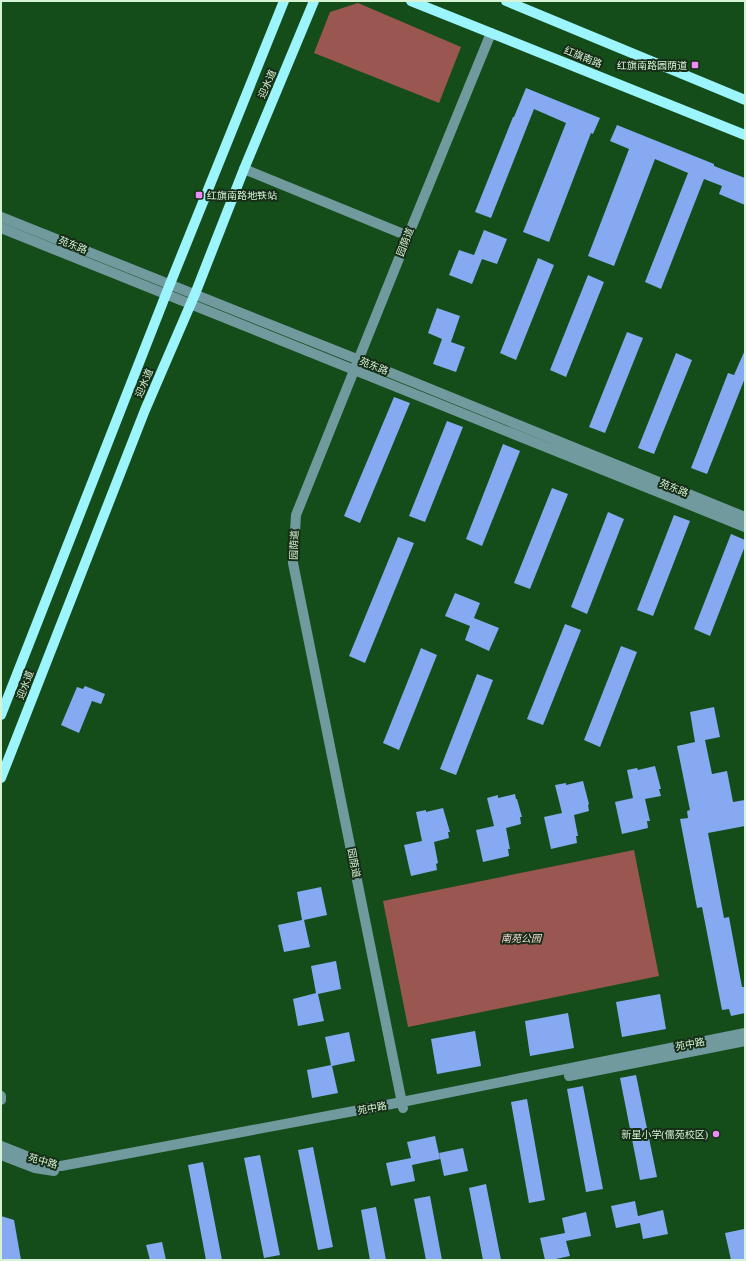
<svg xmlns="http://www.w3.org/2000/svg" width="746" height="1261" viewBox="0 0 746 1261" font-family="'Times New Roman','Noto Sans SC',serif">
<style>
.green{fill:#9a5651}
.building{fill:#86a9f2}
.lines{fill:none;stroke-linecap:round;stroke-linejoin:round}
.minor{stroke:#719a9f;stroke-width:10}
.major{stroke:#9cf4fd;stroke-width:10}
.poi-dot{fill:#ef8bf7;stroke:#162d17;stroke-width:1.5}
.labels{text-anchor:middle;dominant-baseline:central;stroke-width:4;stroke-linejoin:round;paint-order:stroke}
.street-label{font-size:10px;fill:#d6f3d5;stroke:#162d17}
.poi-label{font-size:10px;fill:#d6f3d5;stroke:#162d17;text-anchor:end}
.park-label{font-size:10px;font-style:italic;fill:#f9dad7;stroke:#162d17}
</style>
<rect width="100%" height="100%" fill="#154d1a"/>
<path class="green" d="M 358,3 L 461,47 L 439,103 L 314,53 L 330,12 Z
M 634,850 L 659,976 L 408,1027 L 383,901 Z"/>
<path class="building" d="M 526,88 L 600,118 L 593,134 L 591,133 L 549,242 L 523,232 L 566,123 L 534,109 L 491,218 L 475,212 L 513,117 L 514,117 Z
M 617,125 L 714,164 L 714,166 L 745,178 L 745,205 L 719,194 L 722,186 L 704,179 L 661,289 L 645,282 L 688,173 L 655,159 L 614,266 L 588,256 L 629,149 L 610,141 Z
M 484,230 L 507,239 L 497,264 L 482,259 L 472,284 L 449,275 L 459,250 L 474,255 Z
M 538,258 L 554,265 L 516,360 L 500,353 Z
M 588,275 L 604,282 L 566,377 L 550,370 Z
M 437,308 L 460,316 L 451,342 L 465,347 L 456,372 L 433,364 L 442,339 L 428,333 Z
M 627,332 L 643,338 L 605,433 L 589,427 Z
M 745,350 L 745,378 L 707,474 L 691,468 L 728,373 L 734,375 Z
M 676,353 L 692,360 L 654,454 L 638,448 Z
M 394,397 L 410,403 L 360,523 L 344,516 Z
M 447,421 L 463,427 L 425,522 L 409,516 Z
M 503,444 L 520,451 L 482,546 L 466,539 Z
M 552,488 L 568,494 L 530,589 L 514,583 Z
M 608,512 L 624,519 L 587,614 L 571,607 Z
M 674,515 L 690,521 L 653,616 L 637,610 Z
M 731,534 L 745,540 L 745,546 L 710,636 L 694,629 Z
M 398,537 L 414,543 L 365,663 L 349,656 Z
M 455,593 L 480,603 L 474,618 L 499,628 L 489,651 L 465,640 L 470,626 L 445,616 Z
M 565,624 L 581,630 L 543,725 L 527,719 Z
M 621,646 L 637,652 L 600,747 L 584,740 Z
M 421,648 L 437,655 L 399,750 L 383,743 Z
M 477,674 L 493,680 L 456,775 L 440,769 Z
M 85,686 L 105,694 L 101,704 L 92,701 L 79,733 L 61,725 L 77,687 L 83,689 Z
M 714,707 L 720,737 L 705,740 L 712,774 L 727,771 L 733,802 L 745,800 L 745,826 L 708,833 L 724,918 L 729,917 L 742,987 L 745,987 L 745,1013 L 731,1016 L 729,1009 L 722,1010 L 702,907 L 697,908 L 680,819 L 688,818 L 687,811 L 690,810 L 677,746 L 695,742 L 690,712 Z
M 655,766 L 661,789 L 659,789 L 661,796 L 645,799 L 650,821 L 647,821 L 648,828 L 622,834 L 615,802 L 633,798 L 627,770 L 637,768 L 638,770 Z
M 583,781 L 589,804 L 588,805 L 589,811 L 574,815 L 578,836 L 576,836 L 577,843 L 551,849 L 544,817 L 562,813 L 555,785 L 566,783 L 566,785 Z
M 515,794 L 516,799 L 517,799 L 522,817 L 520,817 L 521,824 L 506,828 L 510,849 L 508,849 L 509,856 L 483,862 L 476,830 L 494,826 L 487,798 L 498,795 L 498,798 Z
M 443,808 L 450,832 L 448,832 L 449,838 L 434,842 L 438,863 L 436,864 L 437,870 L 411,876 L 404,845 L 422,841 L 416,812 L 426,810 L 426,812 Z
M 321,887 L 327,915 L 304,920 L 310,947 L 284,952 L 278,925 L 302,920 L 297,892 Z
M 336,961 L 341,989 L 318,994 L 324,1021 L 298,1026 L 293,999 L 316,993 L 311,966 Z
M 660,994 L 666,1029 L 622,1037 L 616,1002 Z
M 568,1013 L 574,1048 L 530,1056 L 525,1021 Z
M 475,1031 L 481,1066 L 437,1074 L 431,1039 Z
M 349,1032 L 355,1061 L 332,1066 L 338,1093 L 312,1098 L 307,1070 L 331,1065 L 325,1037 Z
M 636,1075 L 657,1177 L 640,1180 L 620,1078 Z
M 583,1086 L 603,1189 L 586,1192 L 567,1089 Z
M 527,1099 L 545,1200 L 529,1203 L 511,1102 Z
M 435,1136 L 440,1159 L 412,1165 L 415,1181 L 391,1186 L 386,1163 L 411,1158 L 407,1142 Z
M 313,1147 L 333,1247 L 318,1250 L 298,1150 Z
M 463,1148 L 468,1171 L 444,1176 L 439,1153 Z
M 260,1155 L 280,1255 L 264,1258 L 244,1158 Z
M 203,1162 L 222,1260 L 206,1260 L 188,1165 Z
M 486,1184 L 501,1260 L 483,1260 L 469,1188 Z
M 430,1196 L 442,1260 L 426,1260 L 414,1199 Z
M 635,1201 L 638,1216 L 663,1210 L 668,1234 L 643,1239 L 640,1223 L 616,1228 L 611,1206 Z
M 376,1207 L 386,1260 L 370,1260 L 361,1210 Z
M 586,1212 L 591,1236 L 566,1241 L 570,1256 L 551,1260 L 545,1260 L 540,1238 L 565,1233 L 562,1218 Z
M 1,1216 L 14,1220 L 21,1260 L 1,1260 Z
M 744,1229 L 745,1260 L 731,1260 L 725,1233 Z
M 162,1242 L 166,1260 L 150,1260 L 146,1245 Z"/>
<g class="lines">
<path class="minor" d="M 244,169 L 408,236
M 1,217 L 359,360 L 745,517
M 1,228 L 745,527
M 569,1076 L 745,1041
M 1,1096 L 1,1100
M 403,1108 L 293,563 L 296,515 L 408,236 L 491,33
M 1,1146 L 51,1166 L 61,1166 L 402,1102 L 745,1033
M 1,1155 L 35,1168 L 54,1171"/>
<path class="major" d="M 411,1 L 745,135
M 506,1 L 745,100
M 1,715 L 170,284 L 284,1
M 1,778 L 145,410 L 195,294 L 244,169 L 314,1"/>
</g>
<g class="poi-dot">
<rect x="691" y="61" width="8" height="8" rx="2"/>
<rect x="195" y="191" width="8" height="8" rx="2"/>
<circle cx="716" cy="1134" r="4"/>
</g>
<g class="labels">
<g class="street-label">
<text transform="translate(583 57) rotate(22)">红旗南路</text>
<text transform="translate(267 84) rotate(-67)">迎水道</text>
<text transform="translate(405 242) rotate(-68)">园荫道</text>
<text transform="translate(73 245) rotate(22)">苑东路</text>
<text transform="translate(374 366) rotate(22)">苑东路</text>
<text transform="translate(144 383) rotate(-67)">迎水道</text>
<text transform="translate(674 488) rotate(22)">苑东路</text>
<text transform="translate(294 545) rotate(-88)">园荫道</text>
<text transform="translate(25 685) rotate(-69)">迎水道</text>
<text transform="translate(354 863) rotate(79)">园荫道</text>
<text transform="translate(690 1044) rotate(-11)">苑中路</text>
<text transform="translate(372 1108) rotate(-11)">苑中路</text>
<text transform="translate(43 1161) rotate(16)">苑中路</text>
</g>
<g class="poi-label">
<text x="687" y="65">红旗南路园荫道</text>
<text x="207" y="195" text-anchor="start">红旗南路地铁站</text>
<text x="708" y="1134">新星小学(儒苑校区)</text>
</g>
<g class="park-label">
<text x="521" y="938">南苑公园</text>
</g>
</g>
<rect width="746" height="1261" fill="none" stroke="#d6f3d5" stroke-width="4"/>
</svg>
